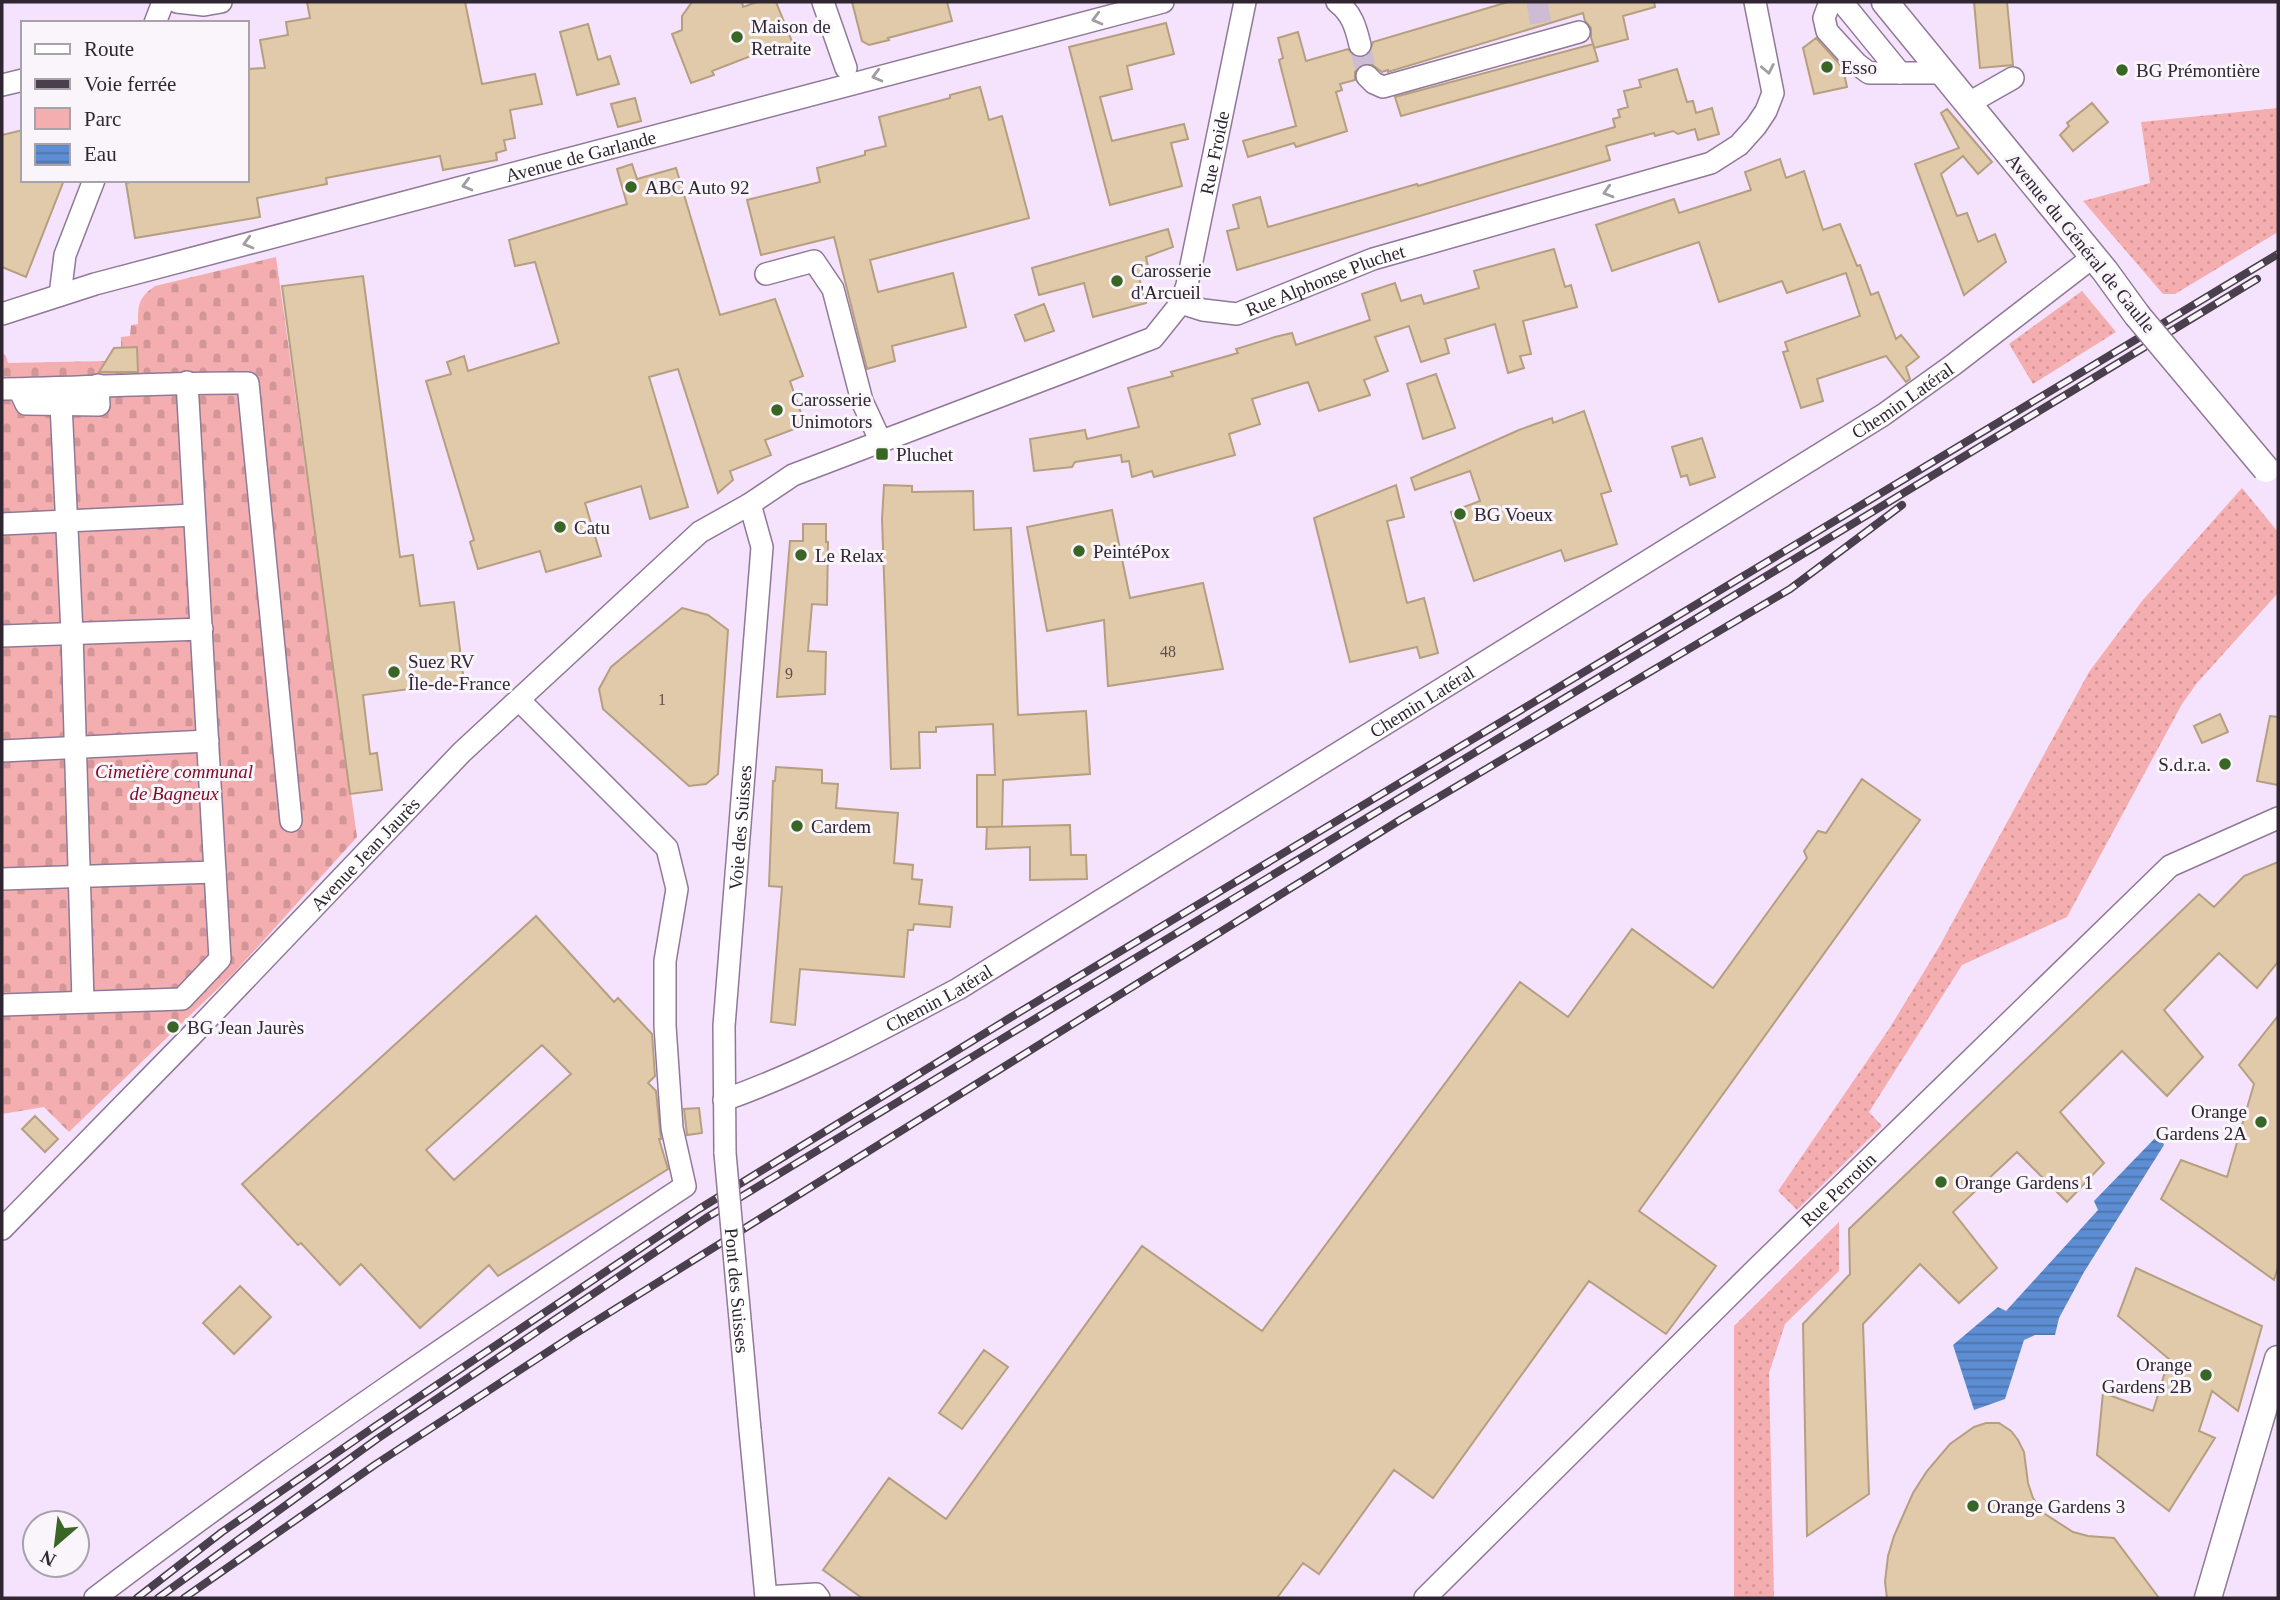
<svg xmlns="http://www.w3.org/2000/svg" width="2280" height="1600" viewBox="0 0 2280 1600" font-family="'Times New Roman',serif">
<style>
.green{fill:url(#green-dots)}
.cemetery{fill:url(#cemetery-stones)}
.water{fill:url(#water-rules)}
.building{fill:#e1caa9;stroke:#b59f80;stroke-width:2;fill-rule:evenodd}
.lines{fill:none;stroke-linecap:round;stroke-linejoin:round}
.minor-tunnel{stroke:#cdbcd4;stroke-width:21;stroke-dasharray:21 10;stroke-linecap:butt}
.minor-casing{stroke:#8f7997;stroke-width:24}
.major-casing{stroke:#8f7997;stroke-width:29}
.minor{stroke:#fff;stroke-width:21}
.major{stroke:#fff;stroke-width:26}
.rail-casing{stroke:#493f4d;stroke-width:8}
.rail{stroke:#f9f5fb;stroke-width:5;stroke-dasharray:16;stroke-linecap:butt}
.minor-bridge-casing{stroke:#8f7997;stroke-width:24;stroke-linecap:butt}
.major-bridge-casing{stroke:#8f7997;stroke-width:29;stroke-linecap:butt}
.minor-bridge{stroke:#fff;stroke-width:21}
.major-bridge{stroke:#fff;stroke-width:26}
.oneway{stroke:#a19da3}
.poi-dot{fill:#396625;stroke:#f9f5fb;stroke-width:2.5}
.labels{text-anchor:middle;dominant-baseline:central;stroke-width:6;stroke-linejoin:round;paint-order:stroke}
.number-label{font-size:16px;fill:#5c4f50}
.poi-label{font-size:19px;fill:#2f2632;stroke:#f9f5fb;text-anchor:start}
.street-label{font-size:19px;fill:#2f2632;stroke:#f9f5fb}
.park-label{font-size:19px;font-style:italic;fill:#7f0a25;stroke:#f9f5fb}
</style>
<defs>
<pattern id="green-dots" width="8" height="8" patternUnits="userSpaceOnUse" patternTransform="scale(1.75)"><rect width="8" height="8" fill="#f5aeb0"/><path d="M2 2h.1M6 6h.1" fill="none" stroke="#d29698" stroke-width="1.8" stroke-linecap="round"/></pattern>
<pattern id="cemetery-stones" width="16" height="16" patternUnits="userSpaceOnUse" patternTransform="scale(1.75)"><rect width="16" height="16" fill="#f5aeb0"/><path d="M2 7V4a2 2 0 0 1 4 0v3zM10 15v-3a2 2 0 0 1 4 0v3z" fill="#d29698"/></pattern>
<pattern id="water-rules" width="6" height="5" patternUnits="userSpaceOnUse" patternTransform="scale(1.75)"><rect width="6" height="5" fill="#5d8dd2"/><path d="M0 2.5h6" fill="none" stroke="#4d73ab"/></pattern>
</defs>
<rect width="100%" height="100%" fill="#f5e2fc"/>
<path class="green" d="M 2278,108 L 2278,232 L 2175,294 L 2163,294 L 2083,201 L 2150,183 L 2141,122 Z
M 2082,291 L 2116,332 L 2033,384 L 2009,344 Z
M 2242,488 L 2278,532 L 2278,593 L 2197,683 L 2182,704 L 2067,917 L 1962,965 L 1869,1112 L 1882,1126 L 1797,1210 L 1778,1191 L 1889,1029 L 1939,947 L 2089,672 L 2142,601 Z
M 1839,1222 L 1839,1271 L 1785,1324 L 1769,1373 L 1774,1598 L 1734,1598 L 1734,1326 Z"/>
<path class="cemetery" d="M 276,257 L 357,837 L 234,973 L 69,1132 L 44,1107 L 2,1114 L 2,352 L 6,356 L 8,363 L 108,361 L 111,350 L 121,347 L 121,337 L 130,336 L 131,325 L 138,324 C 138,305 138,298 155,286 Z"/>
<path class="water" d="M 2159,1134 L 2164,1145 L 2084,1272 L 2059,1318 L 2055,1335 L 2035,1335 L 2024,1340 L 2005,1399 L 1974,1410 L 1953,1345 L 1998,1307 L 2006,1311 L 2098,1210 L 2094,1201 Z"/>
<path class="building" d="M 307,2 L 465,2 L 482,84 L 535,74 L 542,104 L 510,110 L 515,138 L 504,140 L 506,150 L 496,153 L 497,160 L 443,170 L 440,156 L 326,178 L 327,184 L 257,198 L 260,217 L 135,238 L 126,183 L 139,180 L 247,180 L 247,69 L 265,68 L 260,40 L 288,35 L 286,22 L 310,18 Z
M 692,2 L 742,2 L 743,7 L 757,2 L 776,2 L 793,44 L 770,53 L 769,49 L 712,71 L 714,75 L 691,83 L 672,34 L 682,30 L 682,16 Z
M 852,2 L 947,2 L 952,21 L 888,38 L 889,40 L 869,45 L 862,41 Z
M 1508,2 L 1654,2 L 1655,7 L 1623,16 L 1628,39 L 1594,48 L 1591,37 L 1591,28 L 1585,21 L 1583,13 L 1388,72 L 1388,70 L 1382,72 L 1371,64 L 1363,64 L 1355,72 L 1355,80 L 1340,84 L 1342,90 L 1336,92 L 1347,131 L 1296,147 L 1294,143 L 1248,157 L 1243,141 L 1296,126 L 1279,60 L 1283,58 L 1278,38 L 1298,32 L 1306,61 L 1348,49 L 1356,57 L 1362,58 L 1369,54 L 1373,42 Z
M 1974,2 L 2007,2 L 2013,65 L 1980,68 Z
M 1166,23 L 1174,54 L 1127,66 L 1132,89 L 1100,97 L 1112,141 L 1184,124 L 1188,139 L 1171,143 L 1182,186 L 1110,205 L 1069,47 Z
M 588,24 L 598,60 L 610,56 L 619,84 L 577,95 L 560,32 Z
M 1816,38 L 1846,71 L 1844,73 L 1847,87 L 1814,94 L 1803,48 Z
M 1593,44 L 1598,61 L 1401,116 L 1395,97 Z
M 1677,69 L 1687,102 L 1693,101 L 1696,113 L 1712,108 L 1719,134 L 1698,140 L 1695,129 L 1678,134 L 1673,131 L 1655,136 L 1654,133 L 1606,146 L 1610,160 L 1237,270 L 1227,231 L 1239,228 L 1233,205 L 1260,197 L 1268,227 L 1417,184 L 1418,186 L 1615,127 L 1613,119 L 1620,117 L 1618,110 L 1628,107 L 1624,91 L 1641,87 L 1639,80 Z
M 980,87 L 989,120 L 1002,116 L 1029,218 L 870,260 L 878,292 L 953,273 L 966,327 L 892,346 L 895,361 L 867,369 L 834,237 L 761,255 L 747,200 L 820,182 L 817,168 L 865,155 L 865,151 L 886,146 L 879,117 L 950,98 L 950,95 Z
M 635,98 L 641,121 L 618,127 L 611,104 Z
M 2092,103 L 2108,122 L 2073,151 L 2060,135 L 2069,126 L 2067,123 Z
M 1947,109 L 1992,162 L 1978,174 L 1963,156 L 1941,174 L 1957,216 L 1967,213 L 1978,242 L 1995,234 L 2006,262 L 1964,295 L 1915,164 L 1959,148 L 1941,113 Z
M 23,130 L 23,180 L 64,180 L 26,277 L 2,267 L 2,135 Z
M 1780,159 L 1786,178 L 1804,171 L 1823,230 L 1840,224 L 1857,266 L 1860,265 L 1871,295 L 1878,292 L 1896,339 L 1901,335 L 1919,357 L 1906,367 L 1910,379 L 1906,382 L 1886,356 L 1817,379 L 1823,401 L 1801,408 L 1783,352 L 1788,351 L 1785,342 L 1860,316 L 1846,273 L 1787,293 L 1782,281 L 1719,302 L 1699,242 L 1612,271 L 1596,225 L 1674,199 L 1679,213 L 1751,190 L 1745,172 Z
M 632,164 L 637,179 L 676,168 L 720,315 L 775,299 L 803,376 L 790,381 L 805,425 L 765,440 L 771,455 L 730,471 L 733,480 L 718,493 L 678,369 L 649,377 L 688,507 L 650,519 L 641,486 L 585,503 L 601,556 L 546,572 L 540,551 L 478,569 L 470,542 L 474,540 L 426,381 L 451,374 L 447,362 L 464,356 L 468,371 L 559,343 L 535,262 L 515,266 L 509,240 L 627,204 L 617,169 Z
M 1168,229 L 1173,247 L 1146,257 L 1149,271 L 1138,274 L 1146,303 L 1093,317 L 1084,283 L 1039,295 L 1032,268 Z
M 1554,249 L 1565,287 L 1571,285 L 1577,307 L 1523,321 L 1531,354 L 1520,356 L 1524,368 L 1508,373 L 1495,324 L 1445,339 L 1449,353 L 1421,362 L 1409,326 L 1375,337 L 1388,371 L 1364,380 L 1370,395 L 1319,411 L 1308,382 L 1252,399 L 1260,424 L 1229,434 L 1235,455 L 1154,477 L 1152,471 L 1132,477 L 1129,461 L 1122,462 L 1121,455 L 1075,462 L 1072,467 L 1034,471 L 1030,439 L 1085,430 L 1087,439 L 1139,427 L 1128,388 L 1173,376 L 1171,372 L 1238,353 L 1236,349 L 1275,337 L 1292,333 L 1296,345 L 1370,320 L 1362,294 L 1395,283 L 1401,301 L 1421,295 L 1424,304 L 1479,288 L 1474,271 Z
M 363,276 L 400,557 L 413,555 L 420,606 L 454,602 L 464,682 L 363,695 L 370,754 L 377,753 L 382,790 L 350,794 L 282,286 Z
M 1044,304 L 1054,331 L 1025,341 L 1015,315 Z
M 137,347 L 138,372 L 99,372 L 114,348 Z
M 1436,374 L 1455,428 L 1423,439 L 1407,384 Z
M 1584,411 L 1611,491 L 1601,494 L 1617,544 L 1565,561 L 1561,550 L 1474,581 L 1451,512 L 1480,501 L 1470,471 L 1415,490 L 1411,478 L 1519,430 L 1552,418 L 1553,423 Z
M 1702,438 L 1715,477 L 1690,485 L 1687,475 L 1681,477 L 1672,447 Z
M 884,485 L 912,486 L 912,492 L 973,491 L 974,530 L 1011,528 L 1018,715 L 1086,711 L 1090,774 L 1003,780 L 1002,827 L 977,827 L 977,775 L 995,775 L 993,724 L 936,727 L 936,732 L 919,732 L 920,768 L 891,769 L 882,519 Z
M 1396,485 L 1404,517 L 1387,521 L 1407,603 L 1424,598 L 1438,653 L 1420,658 L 1417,647 L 1350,662 L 1314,518 Z
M 1112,510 L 1130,598 L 1203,583 L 1223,669 L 1108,686 L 1104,620 L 1047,631 L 1027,527 Z
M 803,524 L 826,524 L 826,542 L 828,542 L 827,605 L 812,604 L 808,651 L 826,652 L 825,694 L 777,697 L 790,541 L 803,541 Z
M 682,608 L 708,615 L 728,630 L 718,774 L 706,784 L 689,786 L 603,709 L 599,689 L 611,667 Z
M 2220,714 L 2228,732 L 2202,743 L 2194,726 Z
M 2270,716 L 2278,717 L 2278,785 L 2257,781 Z
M 776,767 L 822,770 L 822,783 L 838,784 L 836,808 L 898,813 L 894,863 L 913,865 L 912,879 L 922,880 L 919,904 L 952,907 L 950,927 L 914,924 L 913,930 L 908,930 L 904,977 L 800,969 L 795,1025 L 771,1022 L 782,887 L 769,886 L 773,781 L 775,781 Z
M 1862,779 L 1920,820 L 1639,1211 L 1716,1266 L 1666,1334 L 1589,1281 L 1433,1498 L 1394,1470 L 1319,1574 L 1303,1563 L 1277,1598 L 862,1598 L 823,1570 L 889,1478 L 946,1519 L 1142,1246 L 1262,1331 L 1520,982 L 1568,1017 L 1632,929 L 1713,988 L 1807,858 L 1804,851 L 1818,831 L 1826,833 Z
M 1070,825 L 1071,855 L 1086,855 L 1087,879 L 1030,880 L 1030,847 L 986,849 L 987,827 Z
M 2278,862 L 2278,962 L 2257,988 L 2219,953 L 2164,1010 L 2203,1057 L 2167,1096 L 2122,1051 L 2060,1112 L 2104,1163 L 2067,1202 L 2017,1152 L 1953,1212 L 1997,1268 L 1959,1303 L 1920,1264 L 1863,1324 L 1869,1494 L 1807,1536 L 1803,1324 L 1850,1274 L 1849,1229 L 2199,894 L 2214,907 L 2244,876 Z
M 536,916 L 614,1002 L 618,998 L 652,1034 L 655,1076 L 648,1083 L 656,1091 L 661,1139 L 659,1139 L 668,1169 L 498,1276 L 489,1265 L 420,1328 L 361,1264 L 340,1285 L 301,1243 L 298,1245 L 242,1184 ZM 542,1045 L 571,1074 L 454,1180 L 426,1150 Z
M 2278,1016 L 2278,1267 L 2274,1280 L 2161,1199 L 2181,1160 L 2227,1177 L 2254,1084 L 2239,1065 Z
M 699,1108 L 702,1133 L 687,1135 L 684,1109 Z
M 35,1116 L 58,1139 L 45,1152 L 22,1129 Z
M 2136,1268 L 2262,1326 L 2238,1411 L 2212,1391 L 2199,1431 L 2215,1438 L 2169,1511 L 2097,1455 L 2103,1393 L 2153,1411 L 2169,1359 L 2118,1316 Z
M 240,1286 L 271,1317 L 234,1354 L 203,1323 Z
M 984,1350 L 1008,1367 L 962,1429 L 939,1413 Z
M 1986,1423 L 1999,1423 L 2011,1431 L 2018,1440 L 2024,1452 L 2028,1483 L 2033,1498 L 2045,1514 L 2073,1532 L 2088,1536 L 2114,1538 L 2159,1598 L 1887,1598 L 1885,1582 L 1888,1556 L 1894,1536 L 1913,1493 L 1927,1471 L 1950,1444 L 1974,1427 Z"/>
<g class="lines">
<path class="minor-tunnel" d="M 1537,2 L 1541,25
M 1360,45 L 1367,76"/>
<defs>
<g id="minor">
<path d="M 177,2 L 204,5 L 221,2"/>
<path d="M 823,2 L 846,68"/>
<path d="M 1337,2 C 1352,13 1356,28 1360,45"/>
<path d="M 1830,2 L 1824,18 L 1827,31 L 1857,64 L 1869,73 L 1944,73"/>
<path d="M 1842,2 L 1900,73"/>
<path d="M 155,23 L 163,2"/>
<path d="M 1367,76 L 1374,83 L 1383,87 L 1579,32"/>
<path d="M 2,85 L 23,80"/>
<path d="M 1969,103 L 2013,78"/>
<path d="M 766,274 L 814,261 L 833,289 L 862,401 L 881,442"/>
<path d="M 60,295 L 65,255 L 94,180"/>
<path id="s1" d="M 1181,303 L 1203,310 L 1237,314 L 1373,259 L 1711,163 L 1739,145 L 1756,126 L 1766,111 L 1773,93 L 1755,2"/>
<path id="s2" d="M 2,314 L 95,284 L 1163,2"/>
<path d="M 2,389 C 84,388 165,382 248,383 L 291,821"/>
<path d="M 19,389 L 26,404 L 99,405 L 98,385"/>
<path d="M 58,389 L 61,404 L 72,633 L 83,1001"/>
<path d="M 2,524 L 194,515"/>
<path d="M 2,636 L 202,629"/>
<path d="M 2,751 L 208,741"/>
<path d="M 2,879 L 215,872"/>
<path d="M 2,1005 L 182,999 L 220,959 L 187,382"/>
<path id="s3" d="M 724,1100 C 806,1071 882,1029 958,989 L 1883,415 L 1953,365 L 2093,257"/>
<path id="s4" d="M 725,1153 L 724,1026 L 762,547 L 750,504"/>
<path id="s5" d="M 2,1229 L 191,1036 L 462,752 L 700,532 L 750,504 L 793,475 L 1153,338 L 1181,303 L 1187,285 L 1245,2"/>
<path d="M 750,1430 L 766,1598"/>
<path d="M 766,1597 L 816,1594 L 819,1598"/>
<path d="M 95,1598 C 286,1453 485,1319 685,1186 L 672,1128 L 665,1026 L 665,961 L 677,889 L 667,848 L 519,700"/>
<path id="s6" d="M 1425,1598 L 1755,1270 L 2170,866 L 2278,818"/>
</g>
<path id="major" d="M 1885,2 L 2105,271 L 2137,315
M 2208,1598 L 2278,1359"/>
</defs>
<use href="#minor" class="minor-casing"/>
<use href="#major" class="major-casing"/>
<use href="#minor" class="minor"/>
<use href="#major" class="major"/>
<defs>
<path id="rail" d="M 137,1598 L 222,1532 L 374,1427 L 699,1209 L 1008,1019 L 2278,254
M 158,1598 L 377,1439 L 706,1218 L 2257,279
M 184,1598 L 376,1464 L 575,1334 L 1400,820 L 1790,589 L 1902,505"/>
</defs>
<use href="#rail" class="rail-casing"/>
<use href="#rail" class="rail"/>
<defs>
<g id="minor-bridge">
<path id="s7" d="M 725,1153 L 750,1430"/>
</g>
<path id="major-bridge" d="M 2137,315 L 2266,469"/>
</defs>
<use href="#minor-bridge" class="minor-bridge-casing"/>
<use href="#major-bridge" class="major-bridge-casing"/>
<use href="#minor-bridge" class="minor-bridge"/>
<use href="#major-bridge" class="major-bridge"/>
</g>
<defs><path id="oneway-chevron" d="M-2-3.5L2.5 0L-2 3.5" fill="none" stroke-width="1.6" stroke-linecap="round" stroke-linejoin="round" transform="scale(1.75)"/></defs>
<g class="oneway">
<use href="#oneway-chevron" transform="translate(1097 19) rotate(165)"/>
<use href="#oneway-chevron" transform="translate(1768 69) rotate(79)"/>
<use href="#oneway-chevron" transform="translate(877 76) rotate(165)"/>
<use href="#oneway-chevron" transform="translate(467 185) rotate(165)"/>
<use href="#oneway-chevron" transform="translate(1608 192) rotate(164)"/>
<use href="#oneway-chevron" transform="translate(248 243) rotate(165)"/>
</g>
<g class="poi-dot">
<circle cx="737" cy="37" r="7"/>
<circle cx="1827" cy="67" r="7"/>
<circle cx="2122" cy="70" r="7"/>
<circle cx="631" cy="187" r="7"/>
<circle cx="1117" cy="281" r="7"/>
<circle cx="777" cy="410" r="7"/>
<rect x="875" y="447" width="14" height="14" rx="3.5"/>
<circle cx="1460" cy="514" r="7"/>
<circle cx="560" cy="527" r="7"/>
<circle cx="1079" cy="551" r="7"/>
<circle cx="801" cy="555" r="7"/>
<circle cx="394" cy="672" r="7"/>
<circle cx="2225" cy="764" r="7"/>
<circle cx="797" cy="826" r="7"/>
<circle cx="173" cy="1027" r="7"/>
<circle cx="2261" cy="1122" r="7"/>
<circle cx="1941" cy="1182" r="7"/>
<circle cx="2206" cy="1375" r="7"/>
<circle cx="1973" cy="1506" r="7"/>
</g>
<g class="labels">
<g class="number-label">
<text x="1168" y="651">48</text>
<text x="789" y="673">9</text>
<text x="662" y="699">1</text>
</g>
<g class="poi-label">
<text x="751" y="26">Maison de<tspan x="751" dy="22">Retraite</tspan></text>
<text x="1841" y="67">Esso</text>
<text x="2136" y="70">BG Prémontière</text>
<text x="645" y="187">ABC Auto 92</text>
<text x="1131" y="270">Carosserie<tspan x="1131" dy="22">d'Arcueil</tspan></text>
<text x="791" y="399">Carosserie<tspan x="791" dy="22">Unimotors</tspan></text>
<text x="896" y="454">Pluchet</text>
<text x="1474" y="514">BG Voeux</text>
<text x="574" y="527">Catu</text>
<text x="1093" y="551">PeintéPox</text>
<text x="815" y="555">Le Relax</text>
<text x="408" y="661">Suez RV<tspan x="408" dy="22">Île-de-France</tspan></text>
<text x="2211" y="764" text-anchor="end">S.d.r.a.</text>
<text x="811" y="826">Cardem</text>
<text x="187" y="1027">BG Jean Jaurès</text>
<text x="2247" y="1111" text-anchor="end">Orange<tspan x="2247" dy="22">Gardens 2A</tspan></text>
<text x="1955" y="1182">Orange Gardens 1</text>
<text x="2192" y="1364" text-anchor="end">Orange<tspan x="2192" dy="22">Gardens 2B</tspan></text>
<text x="1987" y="1506">Orange Gardens 3</text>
</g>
<g class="street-label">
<text stroke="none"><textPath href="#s5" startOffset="1680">Rue Froide</textPath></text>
<text stroke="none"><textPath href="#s2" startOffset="600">Avenue de Garlande</textPath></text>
<text transform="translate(2081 243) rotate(51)">Avenue du Général de Gaulle</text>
<text stroke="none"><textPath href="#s1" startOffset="152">Rue Alphonse Pluchet</textPath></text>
<text stroke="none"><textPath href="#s3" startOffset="1372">Chemin Latéral</textPath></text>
<text stroke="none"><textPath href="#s3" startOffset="805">Chemin Latéral</textPath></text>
<text stroke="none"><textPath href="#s4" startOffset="326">Voie des Suisses</textPath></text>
<text stroke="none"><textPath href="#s5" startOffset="522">Avenue Jean Jaurès</textPath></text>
<text stroke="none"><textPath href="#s3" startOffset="238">Chemin Latéral</textPath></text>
<text stroke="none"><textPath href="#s6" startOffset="581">Rue Perrotin</textPath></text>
<text stroke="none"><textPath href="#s7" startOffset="138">Pont des Suisses</textPath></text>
</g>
<g class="park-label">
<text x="174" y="771">Cimetière communal<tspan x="174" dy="22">de Bagneux</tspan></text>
</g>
</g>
<rect width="2280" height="1600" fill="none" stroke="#2f2632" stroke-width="7"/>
<rect x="21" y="21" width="228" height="161" fill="#f9f5fb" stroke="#a8a2ab" stroke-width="2"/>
<rect x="35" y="44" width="35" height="10" fill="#ffffff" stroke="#a8a2ab" stroke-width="2"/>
<text x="84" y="56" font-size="21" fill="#2f2632">Route</text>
<rect x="35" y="79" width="35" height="10" fill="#493f4d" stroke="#a8a2ab" stroke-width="2"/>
<text x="84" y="91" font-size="21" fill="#2f2632">Voie ferrée</text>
<rect x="35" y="108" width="35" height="21" fill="#f5aeb0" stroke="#a8a2ab" stroke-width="2"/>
<text x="84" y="126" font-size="21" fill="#2f2632">Parc</text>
<rect x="35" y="144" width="35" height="21" fill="url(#water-rules)" stroke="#a8a2ab" stroke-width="2"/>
<text x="84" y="161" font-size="21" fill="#2f2632">Eau</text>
<g transform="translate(56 1544) rotate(208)"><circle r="33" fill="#f9f5fb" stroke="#a8a2ab" stroke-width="2"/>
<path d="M0-5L12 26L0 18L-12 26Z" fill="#396625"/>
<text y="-10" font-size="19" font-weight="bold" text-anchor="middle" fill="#2f2632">N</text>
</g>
</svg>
